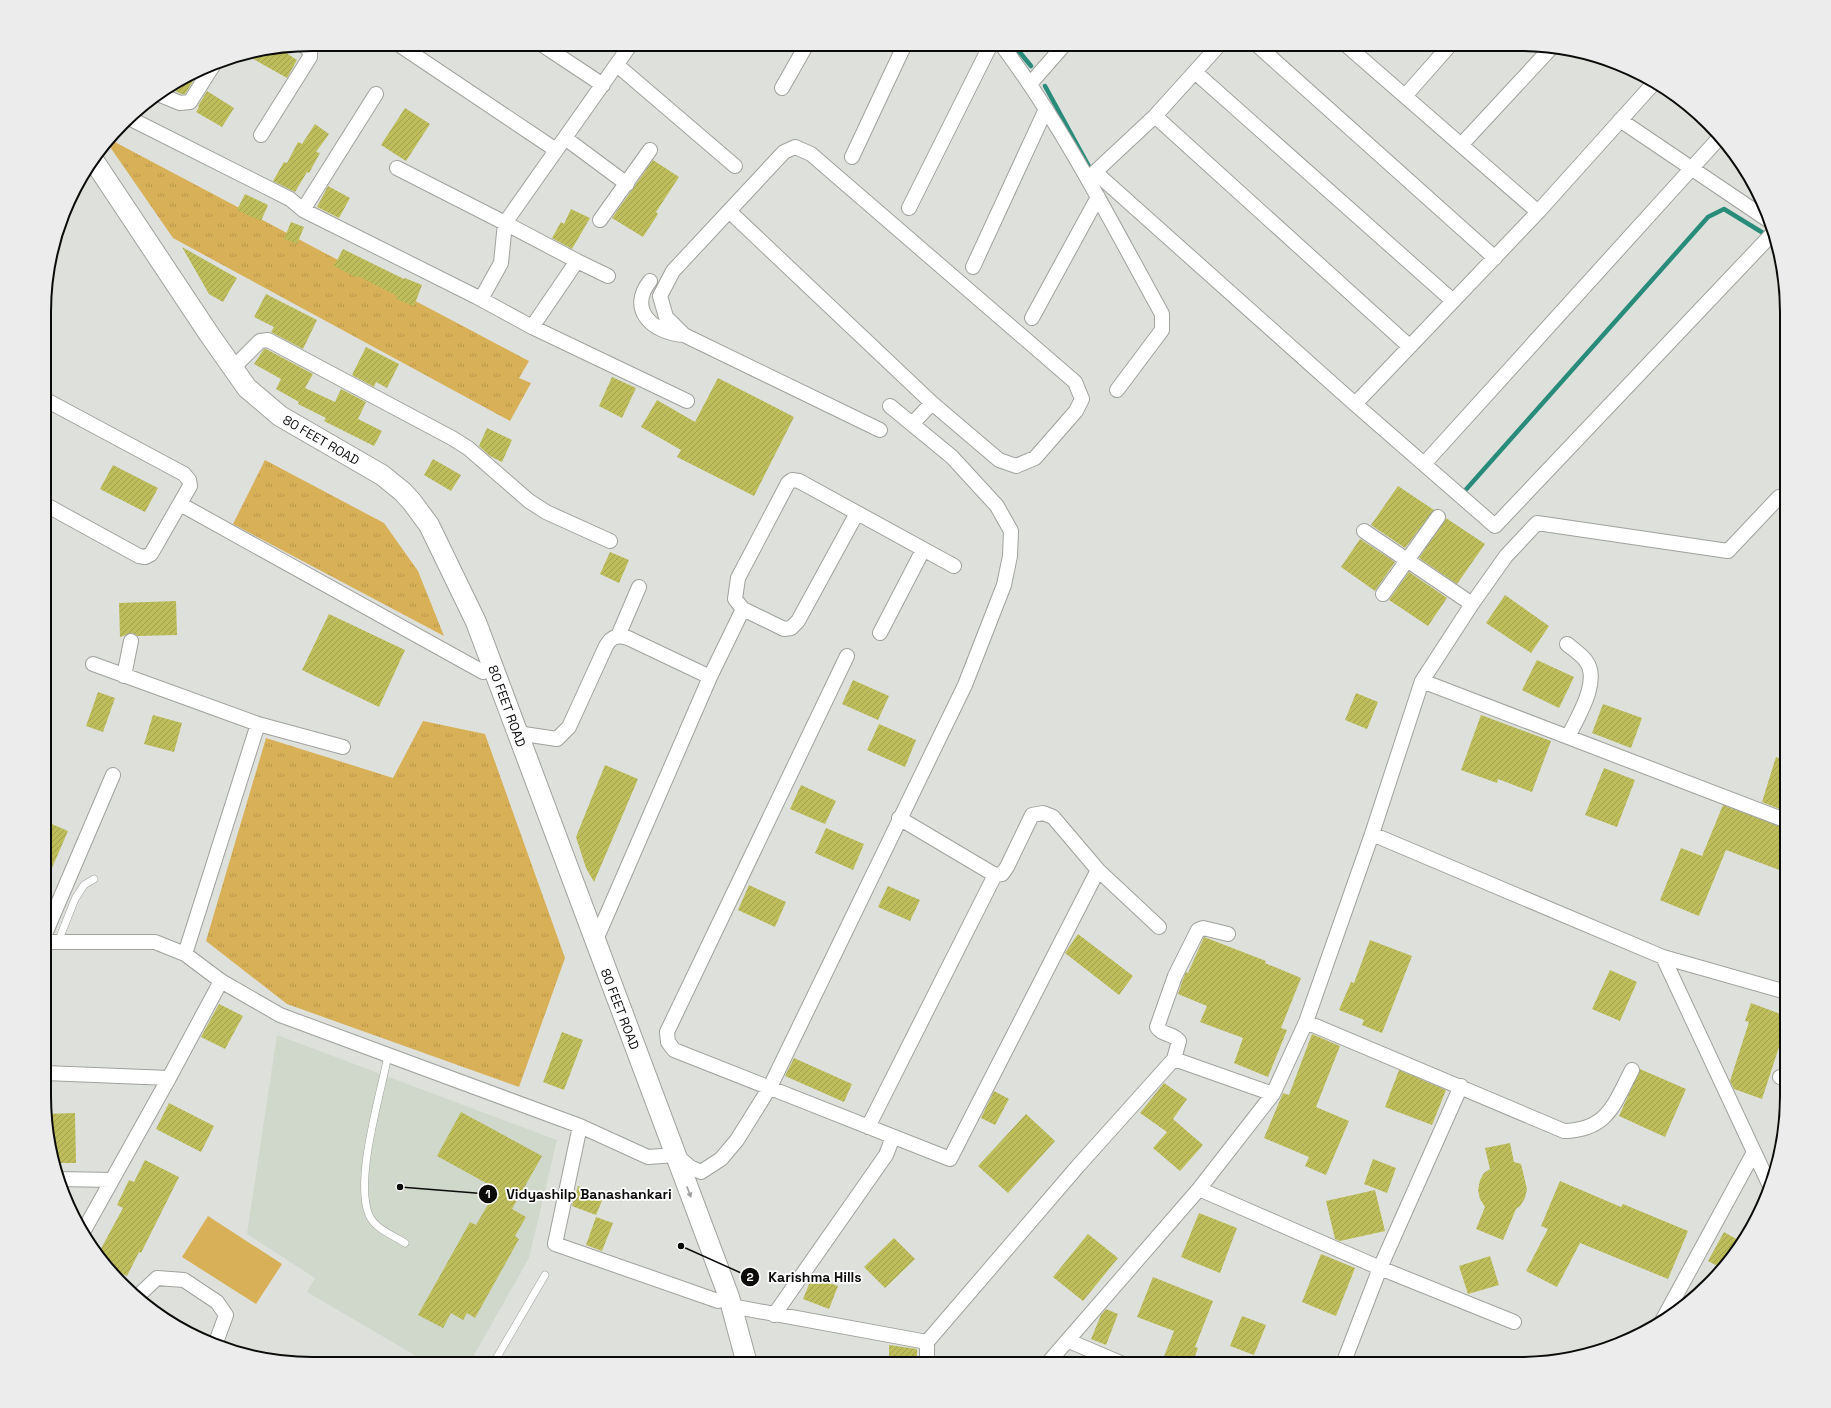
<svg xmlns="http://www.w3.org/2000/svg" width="1831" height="1408" viewBox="0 0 1831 1408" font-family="'Space Grotesk',sans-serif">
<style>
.built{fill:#d0d7cb}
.grass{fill:url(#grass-tufts)}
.pitch{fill:#d8b057}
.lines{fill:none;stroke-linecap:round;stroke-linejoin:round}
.stream{stroke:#298c7b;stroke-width:4.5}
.building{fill:url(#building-hatch)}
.lane-casing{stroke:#9fa29d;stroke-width:8}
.street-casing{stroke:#9fa29d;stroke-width:16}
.secondary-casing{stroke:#9fa29d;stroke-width:22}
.lane{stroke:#fff;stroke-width:7}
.street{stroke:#fff;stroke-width:14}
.secondary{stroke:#fff;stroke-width:20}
.oneway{fill:#9d9e9d}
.labels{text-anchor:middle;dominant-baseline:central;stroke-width:3.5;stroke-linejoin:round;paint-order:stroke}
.street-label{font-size:13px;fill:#0b0c0a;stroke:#fff}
.rim{fill:none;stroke:#0b0c0a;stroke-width:2}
.leader{fill:none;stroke:#0b0c0a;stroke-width:1.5}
.callout-dot{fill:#0b0c0a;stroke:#fff;stroke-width:1.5}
.mark-label{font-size:12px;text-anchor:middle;font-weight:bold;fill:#fff}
.callout-label{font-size:14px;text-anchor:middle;font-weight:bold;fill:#0b0c0a;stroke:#fff;stroke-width:3.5;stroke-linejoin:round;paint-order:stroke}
</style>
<defs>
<pattern id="grass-tufts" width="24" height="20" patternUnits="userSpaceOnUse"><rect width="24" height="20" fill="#d8b057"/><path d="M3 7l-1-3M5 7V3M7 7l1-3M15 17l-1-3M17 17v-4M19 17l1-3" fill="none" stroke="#b8964a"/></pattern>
<pattern id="building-hatch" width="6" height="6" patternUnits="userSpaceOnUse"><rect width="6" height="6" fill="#bdbd5b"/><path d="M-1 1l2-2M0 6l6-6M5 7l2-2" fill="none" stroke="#a1a14e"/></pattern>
</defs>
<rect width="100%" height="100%" fill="#dee1db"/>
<path class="built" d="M 277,1035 L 557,1140 L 529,1258 L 469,1364 L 428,1363 L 307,1292 L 315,1278 L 247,1234 Z"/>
<path class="grass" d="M 111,140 L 529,361 L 519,378 L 531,383 L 510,421 L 173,238 L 108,144 Z
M 265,460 L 384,523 L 418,571 L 444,636 L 233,524 Z
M 423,721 L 485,734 L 565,958 L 519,1087 L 287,1004 L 206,941 L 266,738 L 393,778 Z"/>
<path class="pitch" d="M 208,1216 L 282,1264 L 256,1304 L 182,1257 Z"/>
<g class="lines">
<path class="stream" d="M 1013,44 L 1031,66
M 1045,86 L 1092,172
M 1462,494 L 1708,217 L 1724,209 L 1768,236"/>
</g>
<path class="building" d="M 280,49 L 297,60 L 287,78 L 246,55 Z
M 200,70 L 185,94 L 181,94 L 168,87 L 178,80 Z
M 207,91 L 234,108 L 222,127 L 196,112 L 199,107 L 198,106 Z
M 405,108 L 430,124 L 406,161 L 381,145 Z
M 315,124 L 329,134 L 316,152 L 320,153 L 309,173 L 307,172 L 295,192 L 273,181 L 284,162 L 287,163 L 298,142 L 302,144 Z
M 653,160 L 679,177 L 656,212 L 658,214 L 643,237 L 612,218 Z
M 328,186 L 350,198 L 339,218 L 317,207 Z
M 245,194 L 268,205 L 261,221 L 237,210 Z
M 571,209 L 590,218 L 572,249 L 552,238 L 561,222 L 564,224 Z
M 291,222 L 304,227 L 297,244 L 284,239 Z
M 182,247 L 237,278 L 223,302 L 209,294 Z
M 343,249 L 404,279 L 405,278 L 422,285 L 414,306 L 396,299 L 397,296 L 358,276 L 357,278 L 334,266 Z
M 266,294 L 317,320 L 303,349 L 271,332 L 274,327 L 254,317 Z
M 366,347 L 399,364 L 387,388 L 376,382 L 374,387 L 352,375 Z
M 264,349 L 266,349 L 313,374 L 305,388 L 335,402 L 341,389 L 366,402 L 358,419 L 382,431 L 374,446 L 324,421 L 326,418 L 298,404 L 299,402 L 276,389 L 281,379 L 254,364 Z
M 612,377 L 636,388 L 622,418 L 599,406 Z
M 718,378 L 794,417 L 754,496 L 677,457 L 681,450 L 641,427 L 657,400 L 695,422 Z
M 487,428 L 512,440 L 502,462 L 490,456 L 479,446 Z
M 433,459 L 461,475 L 451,491 L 424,475 Z
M 113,465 L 158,488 L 145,512 L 100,489 Z
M 1398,486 L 1434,510 L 1405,548 L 1371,525 Z
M 1446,518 L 1485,544 L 1457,584 L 1419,558 Z
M 1360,539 L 1395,562 L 1375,591 L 1341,567 Z
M 610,552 L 629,560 L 619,583 L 600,574 Z
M 1409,572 L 1447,598 L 1428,626 L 1389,600 Z
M 1505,595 L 1549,626 L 1531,653 L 1486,623 Z
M 176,601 L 177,635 L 138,636 L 132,633 L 120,637 L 119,603 Z
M 329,614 L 405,650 L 379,707 L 302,670 Z
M 1537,660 L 1574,677 L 1559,708 L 1522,690 Z
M 853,680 L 889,696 L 878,720 L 842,704 Z
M 98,692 L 115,698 L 103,732 L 86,726 Z
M 1356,693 L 1378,702 L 1367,729 L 1345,720 Z
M 1603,704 L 1642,718 L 1631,748 L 1592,733 Z
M 153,715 L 182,723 L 174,752 L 144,744 Z
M 1481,715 L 1551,741 L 1532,792 L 1498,779 L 1497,783 L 1461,770 Z
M 879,724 L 916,740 L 905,767 L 867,750 Z
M 1776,757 L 1787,761 L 1787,812 L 1762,802 Z
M 605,765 L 638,779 L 594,882 L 586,868 L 576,837 Z
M 1604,768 L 1635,780 L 1617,827 L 1585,815 Z
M 801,785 L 836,801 L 825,824 L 790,809 Z
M 1723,805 L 1787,829 L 1787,873 L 1726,850 L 1699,916 L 1660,900 L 1681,848 L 1702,856 Z
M 45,821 L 68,831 L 45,884 Z
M 826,828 L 864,844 L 853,870 L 815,853 Z
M 749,885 L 786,902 L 775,927 L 738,910 Z
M 888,886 L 920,900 L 910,921 L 878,907 Z
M 1078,934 L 1133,976 L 1119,995 L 1065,953 Z
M 1204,937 L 1266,961 L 1265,963 L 1301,978 L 1281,1028 L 1287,1030 L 1268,1077 L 1234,1063 L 1243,1038 L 1200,1022 L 1207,1006 L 1178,994 L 1183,979 L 1186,972 L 1188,973 Z
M 1370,940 L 1412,956 L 1382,1033 L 1362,1025 L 1364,1020 L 1339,1010 L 1351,982 L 1354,983 Z
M 1610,970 L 1637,982 L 1620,1021 L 1592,1009 Z
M 1751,1003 L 1786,1016 L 1786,1022 L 1781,1041 L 1762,1099 L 1734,1089 L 1730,1081 L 1749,1022 L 1745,1021 Z
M 219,1004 L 243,1016 L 225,1049 L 201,1037 Z
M 562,1032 L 583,1040 L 564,1090 L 543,1082 Z
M 1312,1034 L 1340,1046 L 1316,1107 L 1349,1121 L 1326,1175 L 1305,1166 L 1309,1157 L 1264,1138 L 1283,1093 L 1289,1095 Z
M 794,1058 L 852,1084 L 844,1102 L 785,1076 Z
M 1640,1069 L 1686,1089 L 1665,1137 L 1619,1116 Z
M 1399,1070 L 1446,1090 L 1432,1125 L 1385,1107 Z
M 1164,1083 L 1187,1099 L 1173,1119 L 1203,1145 L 1180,1171 L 1153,1148 L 1167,1132 L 1140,1113 Z
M 994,1091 L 1009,1099 L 995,1125 L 981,1118 Z
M 169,1103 L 214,1126 L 201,1152 L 156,1129 Z
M 461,1112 L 542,1156 L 512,1209 L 526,1217 L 515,1236 L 519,1239 L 475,1318 L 467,1313 L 463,1320 L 451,1313 L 443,1328 L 418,1315 L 470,1222 L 476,1225 L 497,1189 L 437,1156 Z
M 75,1113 L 76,1163 L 53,1163 L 45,1114 Z
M 1026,1114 L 1055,1141 L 1008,1193 L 978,1166 Z
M 1510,1143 L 1514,1162 L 1521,1164 L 1527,1189 L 1525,1198 L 1520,1206 L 1516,1209 L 1503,1240 L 1476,1229 L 1485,1207 L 1480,1199 L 1478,1190 L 1480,1180 L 1484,1173 L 1490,1169 L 1485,1148 Z
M 1373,1159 L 1396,1168 L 1387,1193 L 1364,1184 Z
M 145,1160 L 179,1177 L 141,1253 L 139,1252 L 127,1276 L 105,1266 L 97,1256 L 123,1208 L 117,1205 L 129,1180 L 134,1182 Z
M 1560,1181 L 1621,1207 L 1623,1204 L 1688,1231 L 1668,1279 L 1580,1243 L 1557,1287 L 1526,1271 L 1548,1229 L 1541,1226 Z
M 578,1186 L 604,1196 L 596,1215 L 572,1206 Z
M 1375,1190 L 1385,1231 L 1340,1241 L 1335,1239 L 1326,1201 Z
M 1199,1213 L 1237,1228 L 1220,1273 L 1181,1257 Z
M 596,1217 L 613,1223 L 602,1251 L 586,1245 Z
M 1724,1232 L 1740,1241 L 1723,1269 L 1708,1261 Z
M 1088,1234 L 1118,1258 L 1083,1301 L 1053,1277 Z
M 894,1238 L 915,1259 L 885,1288 L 864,1267 Z
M 1321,1254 L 1355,1268 L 1336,1316 L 1302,1302 Z
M 1490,1256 L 1499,1285 L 1468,1294 L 1459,1266 Z
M 812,1277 L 838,1286 L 829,1309 L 803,1299 Z
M 1153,1277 L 1213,1301 L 1195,1347 L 1198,1348 L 1192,1364 L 1161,1364 L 1174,1331 L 1137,1317 Z
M 1106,1309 L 1118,1314 L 1106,1345 L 1091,1339 L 1101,1315 Z
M 1242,1316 L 1266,1325 L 1254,1355 L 1230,1346 Z
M 889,1345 L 917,1349 L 917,1364 L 889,1364 Z"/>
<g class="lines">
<defs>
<path id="lane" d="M 58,942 L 75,899 L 84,885 L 94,879
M 388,1055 C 381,1094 354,1179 369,1215 C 375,1229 393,1235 405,1243
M 493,1364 L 545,1275"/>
<path id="street" d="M 398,44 L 556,150
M 541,44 L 603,85
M 1001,44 C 1064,128 1111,222 1162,314 L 1162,330 L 1117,390
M 1220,44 L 1155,116 L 1095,172 L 1355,404 L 1495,526 L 1773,233
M 1256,44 L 1495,258
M 1345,44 L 1538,212
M 617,65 L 735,166
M 1195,72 L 1453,301
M 1030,84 L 1065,44
M 782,88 L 807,44
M 158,94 L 180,103 L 190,102 L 214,64
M 1405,96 L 1450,45
M 1155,116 L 1409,346
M 129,118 L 290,199 L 303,210 L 477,297 L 532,327 L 577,261 L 505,223 L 631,44
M 1620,120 L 1768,220
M 261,135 L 310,57 L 310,52 L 304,45
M 565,138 L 627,184
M 1461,145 L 1551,48
M 852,157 L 905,44
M 397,168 L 505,223 L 501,263 L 481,299
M 909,208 L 991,44
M 303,210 L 376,94
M 729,211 L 673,271 L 660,296 L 666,317 L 684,335 L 880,430
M 600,220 L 650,150
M 577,261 L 608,276
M 973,267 L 1046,109
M 650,281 C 627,310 653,333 684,335
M 1032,318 L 1098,197
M 532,327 L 687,401
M 233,368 L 260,341 L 268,340 L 452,438 L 468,448 L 529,501 L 546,512 L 610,541
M 1355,404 L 1538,212 L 1653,84
M 912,424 L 932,403 L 999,460 L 1016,466 L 1035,458 L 1076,411 L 1082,399 L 1075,382 L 811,154 L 795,147 L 784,152 L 729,211 L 932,403
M 1424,464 L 1720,137
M 180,504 L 483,672
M 46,505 L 139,556 L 145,557 L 151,554 L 190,486 L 189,480 L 184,474 L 46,400
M 1364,531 L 1472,604
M 1383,594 L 1438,517
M 743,609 L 784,629 L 791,628 L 798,621 L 857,513
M 880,633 L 923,550
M 618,636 L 639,587
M 1567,644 C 1573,649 1582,655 1586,661 C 1601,681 1577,718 1568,737
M 847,656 L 667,1032 L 668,1042 L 674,1050 L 950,1159 L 1098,870
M 93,664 L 258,724 L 185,954
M 124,676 L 131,641
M 1422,681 L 1787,821
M 258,724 L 343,747
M 517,733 L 557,739 L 569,727 L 606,646 C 612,636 617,635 628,638 L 710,677
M 899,818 L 995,875 L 1002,874 L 1007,867 L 1032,815 L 1043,813 L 1053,817 L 1098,870 L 1159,927
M 1372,834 L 1422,681 L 1472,604 L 1506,556 L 1537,523 L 1728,551 L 1779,497
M 45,934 L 113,775
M 45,942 L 155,942 L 185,954 L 221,981 L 280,1015 L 580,1126 L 648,1157 L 676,1155 L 690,1167 L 701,1172 L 721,1159 L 737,1140 L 770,1087 L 965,685 L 1004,585 L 1010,556 L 1011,531 L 997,506 L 952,457 L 890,406
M 595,942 L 710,677 L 743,609 L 735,599 L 738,578 L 788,483 L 792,480 L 799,481 L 954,566
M 1663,957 L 1786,992
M 1306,1022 L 1564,1131 C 1608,1130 1614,1104 1632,1070
M 1174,1059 L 1179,1041 C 1173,1033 1161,1035 1157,1027 L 1175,976 L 1198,930 L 1203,928 L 1228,934
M 45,1073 L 169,1078
M 1780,1077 L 1786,1079
M 580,1126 L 555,1244 L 718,1301
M 868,1127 L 995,875
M 58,1179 L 112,1180
M 1199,1189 L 1380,1268 L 1514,1322
M 83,1232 L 169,1078 L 221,981
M 137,1299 L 139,1295 L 157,1278 L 184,1280 L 217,1302 L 226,1315 L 215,1345
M 731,1306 L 927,1342 L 927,1364
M 774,1315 L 886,1155 L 893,1137
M 1662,1321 L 1754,1152
M 1069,1341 L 1123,1364
M 927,1342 L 1078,1166 L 1174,1059 L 1273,1094
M 1047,1364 L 1199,1189 L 1273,1094 L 1306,1022 L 1372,834 L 1663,957 L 1770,1186
M 1343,1364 L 1380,1268 L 1461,1086"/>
<path id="secondary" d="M 94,161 L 209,334 L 247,388 L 280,416 L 382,475 L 403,492 L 412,502 L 429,525 L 476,622 L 729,1297 L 747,1364"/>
</defs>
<use href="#lane" class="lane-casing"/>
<use href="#street" class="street-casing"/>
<use href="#secondary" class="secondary-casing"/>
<use href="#lane" class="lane"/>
<use href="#street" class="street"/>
<use href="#secondary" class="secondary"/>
</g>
<defs><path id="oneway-solid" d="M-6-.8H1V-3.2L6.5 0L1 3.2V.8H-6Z"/></defs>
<use class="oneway" href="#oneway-solid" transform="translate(689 1192) rotate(69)"/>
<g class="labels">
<g class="street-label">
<text transform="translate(321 440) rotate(30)">80 FEET ROAD</text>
<text transform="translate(507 706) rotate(70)">80 FEET ROAD</text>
<text transform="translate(620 1009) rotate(69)">80 FEET ROAD</text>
</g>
</g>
<path d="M0 0H1831V1408H0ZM312 51H1519A261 261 0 0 1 1780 312V1096A261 261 0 0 1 1519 1357H312A261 261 0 0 1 51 1096V312A261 261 0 0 1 312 51Z" fill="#ebeceb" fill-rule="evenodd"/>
<path class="rim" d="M312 51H1519A261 261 0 0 1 1780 312V1096A261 261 0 0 1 1519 1357H312A261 261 0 0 1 51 1096V312A261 261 0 0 1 312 51Z"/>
<path class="leader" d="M400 1187L488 1194M681 1246L750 1277"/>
<g class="callout-dot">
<circle cx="400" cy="1187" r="4"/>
<circle cx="681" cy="1246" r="4"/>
<circle cx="488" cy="1194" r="10"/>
<circle cx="750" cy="1277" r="10"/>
</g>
<g class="mark-label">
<text x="488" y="1198">1</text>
<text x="750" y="1281">2</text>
</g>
<g class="callout-label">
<text x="589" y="1199">Vidyashilp Banashankari</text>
<text x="815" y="1282">Karishma Hills</text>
</g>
</svg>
